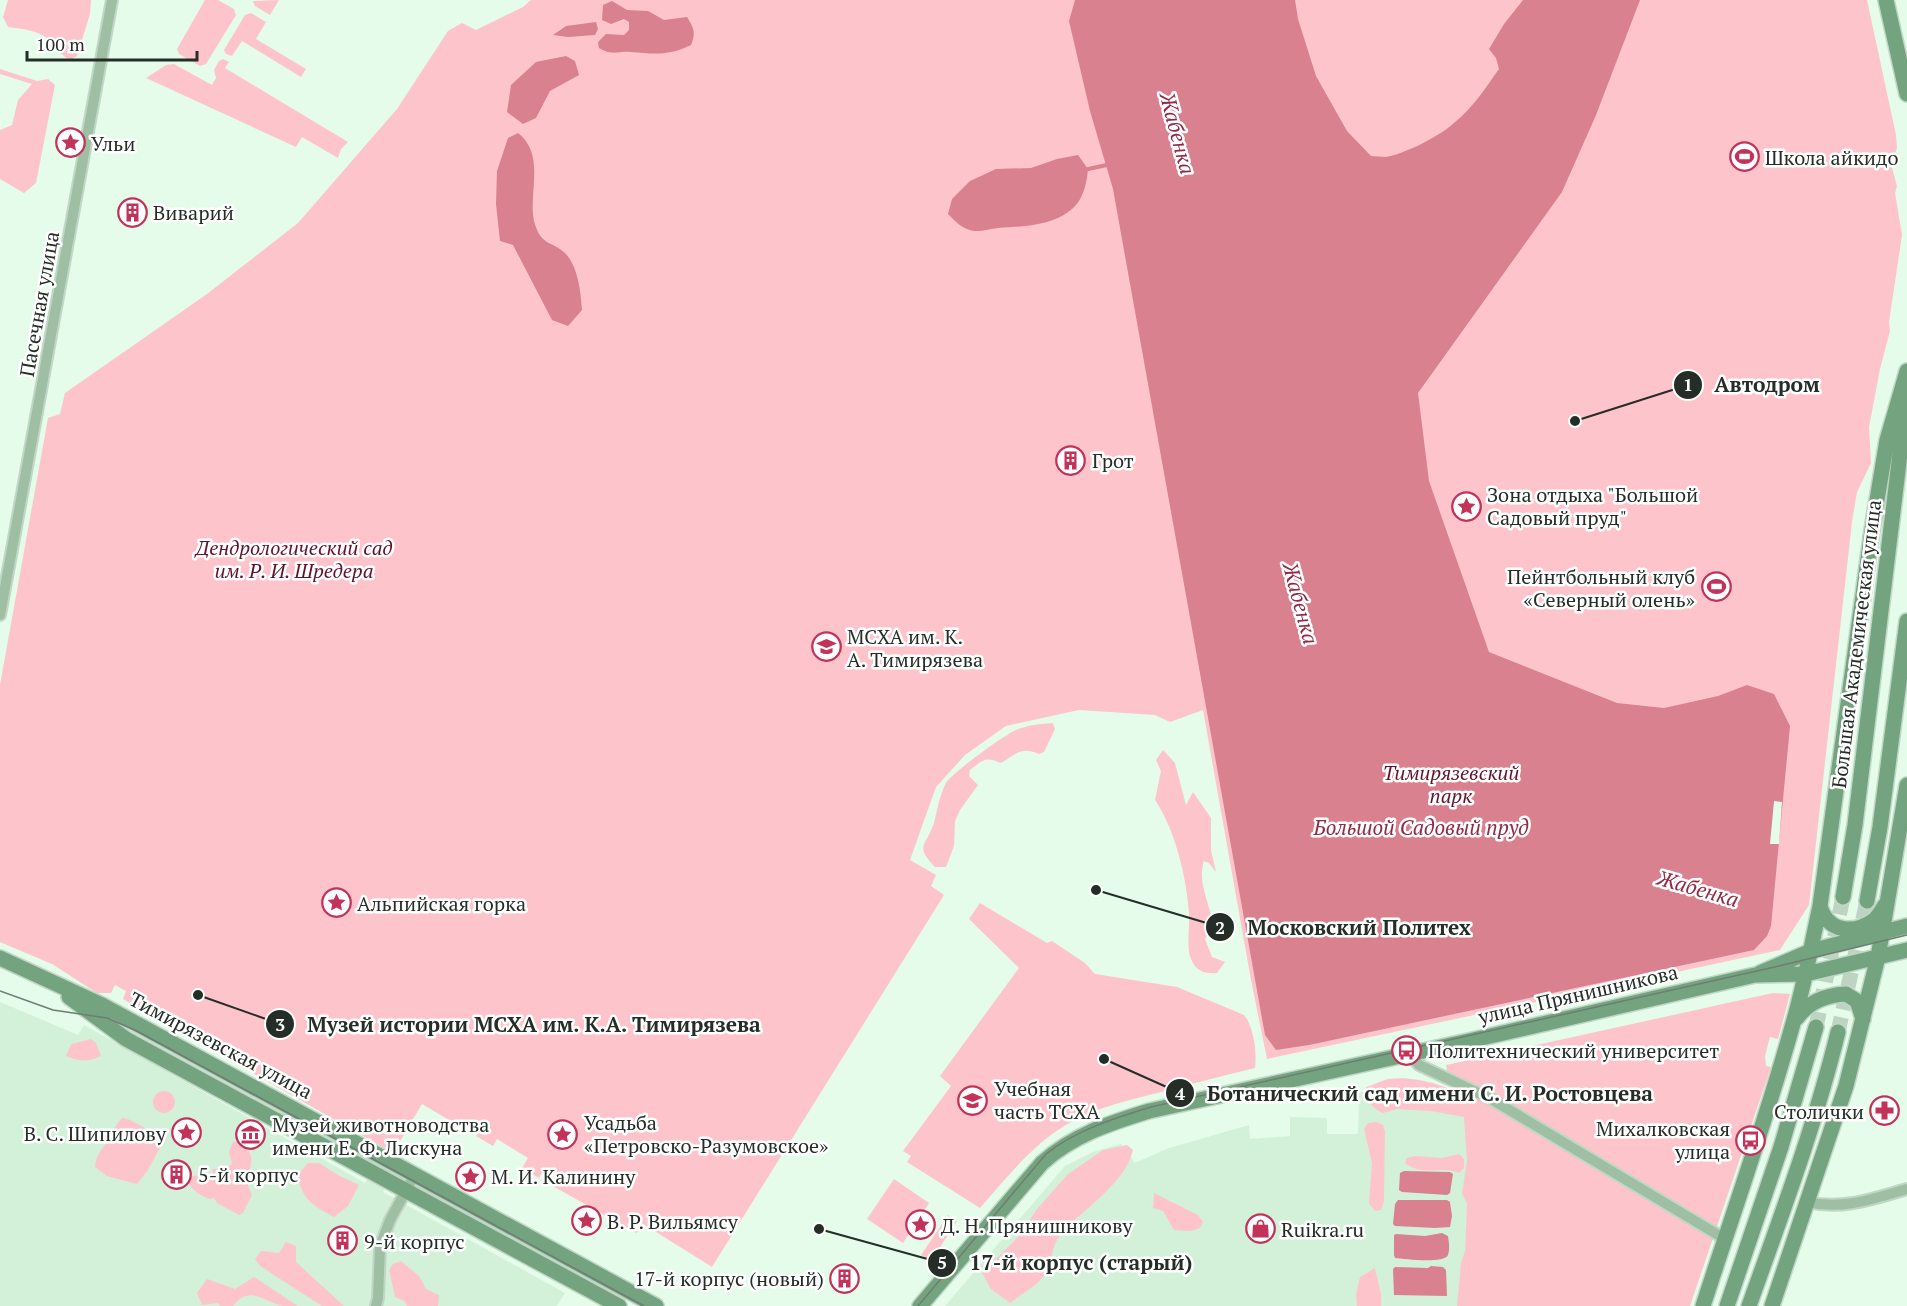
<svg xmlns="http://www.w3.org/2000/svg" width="1907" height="1306" viewBox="0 0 1907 1306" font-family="'PT Serif',serif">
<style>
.built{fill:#d3f1d9}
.green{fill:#fec4cc}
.water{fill:#d9818f}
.pier{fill:#e4fce9}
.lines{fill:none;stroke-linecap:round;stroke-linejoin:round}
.stream{stroke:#d9818f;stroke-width:4}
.secondary-tunnel{stroke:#bed3c2;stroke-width:15;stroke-dasharray:15 8;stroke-linecap:butt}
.street-casing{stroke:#c1d7c6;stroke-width:14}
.secondary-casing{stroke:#c1d7c6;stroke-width:18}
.street{stroke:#9fbfa5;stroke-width:10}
.secondary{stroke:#74a47f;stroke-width:15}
.tram{stroke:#6f7d72;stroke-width:1.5}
.labels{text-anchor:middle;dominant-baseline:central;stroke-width:5;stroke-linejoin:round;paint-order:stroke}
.poi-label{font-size:20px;fill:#242d26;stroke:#fff;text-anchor:start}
.street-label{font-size:20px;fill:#242d26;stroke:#fff}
.park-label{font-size:20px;font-style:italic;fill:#621329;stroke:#fff}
.water-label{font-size:21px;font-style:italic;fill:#922a44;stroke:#fff}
.leader{fill:none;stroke:#242d26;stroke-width:2}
.callout-dot{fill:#242d26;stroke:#fff;stroke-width:2}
.mark-label{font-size:18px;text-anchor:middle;font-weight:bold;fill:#fff}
.callout-label{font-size:21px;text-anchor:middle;font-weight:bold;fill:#242d26;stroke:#fff;stroke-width:5;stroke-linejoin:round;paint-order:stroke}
</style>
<rect width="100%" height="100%" fill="#e4fce9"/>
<path class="built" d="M 0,1002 L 78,1035 L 84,1025 L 365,1183 L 368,1178 L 385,1188 L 383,1192 L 565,1293 L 557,1306 L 0,1306 Z
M 1408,1079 L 1471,1108 L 1463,1306 L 945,1306 L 1065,1166 L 1093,1152 L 1121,1144 L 1135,1163 L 1166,1149 L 1249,1125 L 1250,1139 L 1290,1136 L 1290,1117 L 1327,1118 L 1327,1134 L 1358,1134 L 1359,1093 Z"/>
<path class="green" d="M 8,0 L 91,0 L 90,14 L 77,56 L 70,60 C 60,55 57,47 49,40 C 39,30 21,29 8,27 L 3,17 Z
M 205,0 L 218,0 L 234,9 L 236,15 L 206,64 L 200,66 L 179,54 L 177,49 Z
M 279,0 L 270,15 L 255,6 L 253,1 Z
M 531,0 L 1867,0 L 1896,135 L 1897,148 L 1891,164 L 1897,186 L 1895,193 L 1902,235 L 1889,322 L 1890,331 L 1880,369 L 1869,427 L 1871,463 L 1857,492 L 1852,522 L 1809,905 L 1780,950 L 1267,1059 L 1251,980 L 1203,710 L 1170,722 L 1155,715 L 1079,710 L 1006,726 L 965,755 L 936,787 L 910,860 L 936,875 L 931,886 L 944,895 L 712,1267 L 632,1217 L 627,1225 L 638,1231 L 636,1233 L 551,1185 L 556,1176 L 544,1169 L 539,1178 L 522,1168 L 528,1158 L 497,1139 L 493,1146 L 476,1136 L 480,1129 L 468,1122 L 466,1125 L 456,1119 L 454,1123 L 422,1104 L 393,1153 L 123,999 L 126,991 L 115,985 L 111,993 L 97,993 L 52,964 L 0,942 L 0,685 L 48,418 L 60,414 L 65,393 L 207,294 L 298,223 L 397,109 L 448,31 L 462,23 L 476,30 L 523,7 Z
M 251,13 L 266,22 L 256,39 L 306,69 L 301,77 L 242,41 L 232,56 L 226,54 L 224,50 L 245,15 Z
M 223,59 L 229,62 L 225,68 L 348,142 L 341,149 L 338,158 L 302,137 L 296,147 L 146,78 L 166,65 L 174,64 L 212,85 L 216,78 L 214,70 L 219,61 Z
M 0,69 L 37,81 L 48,79 L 55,85 L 36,183 L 24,193 L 0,179 L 0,130 L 12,125 L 18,100 L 32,84 L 0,74 Z
M 1053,723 L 1055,729 L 1044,752 L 1039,754 C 1021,746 1016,754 1001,763 C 985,756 983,760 970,770 L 969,776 L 978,785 L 960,810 L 955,821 L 954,846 L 946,867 L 935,867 C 914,845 926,847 934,823 C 937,811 940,794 946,783 C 952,773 1004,735 1016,730 C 1028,725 1040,724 1053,723 Z
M 1163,750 L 1175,763 L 1186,805 L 1193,792 L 1211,818 L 1211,850 L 1216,872 L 1209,863 L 1204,861 C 1196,883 1213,909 1214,932 L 1208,934 L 1205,939 L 1212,957 L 1225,962 L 1217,973 C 1204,974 1196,971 1191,959 C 1186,947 1190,927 1189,914 C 1187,879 1175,829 1155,800 L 1161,771 L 1156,760 Z
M 980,903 L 1047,943 L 1052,941 L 1085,963 L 1095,974 L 1177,987 L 1244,1015 C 1254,1027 1257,1053 1255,1068 C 1225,1075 1195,1083 1165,1091 C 1129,1100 1089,1109 1058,1130 C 1027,1151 1004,1181 980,1208 L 907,1162 L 911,1156 L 903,1151 L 951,1086 L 940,1076 L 1019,968 L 969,919 Z
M 1773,993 L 1790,994 L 1778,1039 L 1770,1037 L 1765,1056 L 1766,1066 L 1771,1067 L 1770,1070 L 1690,1306 L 1457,1306 L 1461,1263 L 1465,1251 L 1467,1203 L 1462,1194 L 1467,1160 L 1464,1117 L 1431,1111 L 1397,1109 L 1383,1113 C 1371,1107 1366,1102 1366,1087 C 1373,1085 1381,1081 1388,1079 C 1415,1075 1448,1086 1471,1099 L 1472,1085 L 1447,1071 L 1446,1065 Z
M 91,1039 L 96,1043 L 101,1056 C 88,1062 80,1062 66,1056 L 71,1044 Z
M153 1102a11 11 0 1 1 22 0a11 11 0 1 1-22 0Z
M 122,1118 C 132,1118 156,1135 163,1142 L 148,1170 L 137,1184 L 107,1176 L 95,1167 C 96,1154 102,1150 108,1140 C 114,1132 115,1125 122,1118 Z
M 1377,1122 L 1383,1125 L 1385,1131 L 1384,1201 L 1381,1210 L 1375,1211 L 1369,1203 L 1372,1163 L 1364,1129 L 1368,1123 Z
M 237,1141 C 258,1153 250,1163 248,1180 C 247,1185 250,1191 252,1195 L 243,1213 L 239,1215 L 217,1203 L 214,1198 L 209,1199 C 200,1195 193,1191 188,1182 L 192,1176 L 201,1175 L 209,1178 L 212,1175 L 213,1169 L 224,1169 L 232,1164 L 229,1152 L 233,1142 Z
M 1127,1145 L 1133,1150 C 1126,1183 1083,1209 1061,1234 C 1051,1245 1052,1265 1043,1277 C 1035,1287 1020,1295 1010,1303 L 991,1289 L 982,1273 L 1019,1236 L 1037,1209 L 1068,1174 L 1103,1150 Z
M 1459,1154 L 1464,1159 L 1464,1168 L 1459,1173 C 1439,1165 1423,1177 1405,1163 L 1407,1158 L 1415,1156 L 1442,1158 Z
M 308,1163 L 319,1163 L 338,1175 L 359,1185 L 348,1206 L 334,1217 C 312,1205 304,1201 297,1176 Z
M 894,1179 L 929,1203 L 903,1243 L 867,1219 Z
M 1154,1193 L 1198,1215 L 1203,1222 L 1200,1228 L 1191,1231 L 1174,1230 L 1163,1211 L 1153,1208 Z
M 948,1215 L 957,1221 L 931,1261 L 921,1255 Z
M 286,1242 L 296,1246 L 296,1262 L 344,1306 L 322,1306 L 260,1266 L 255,1259 L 261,1251 L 279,1253 Z
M 401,1261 L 419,1276 L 426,1289 L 439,1295 L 438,1306 L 407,1306 L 404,1301 L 395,1297 L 389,1270 L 393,1264 Z
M 1375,1268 L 1381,1294 L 1381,1306 L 1357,1306 L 1356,1294 L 1360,1277 Z
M 254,1277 L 298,1306 C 293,1306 287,1306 283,1306 C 263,1302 251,1284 233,1306 L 220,1306 L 218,1303 L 202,1305 L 197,1293 L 207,1279 L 235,1289 Z"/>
<path class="water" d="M 1075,0 L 1295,0 L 1298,19 L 1316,76 L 1347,131 L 1371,156 C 1375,156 1381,157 1385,157 C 1403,155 1442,135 1455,122 C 1473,108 1486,87 1499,69 L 1496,58 L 1489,49 L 1504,24 L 1523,0 L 1640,0 L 1596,115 L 1562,192 L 1418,393 L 1429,481 L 1489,652 L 1617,703 L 1664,708 L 1718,696 L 1747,685 L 1774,694 L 1790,726 L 1771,926 L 1767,936 L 1754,950 L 1309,1045 L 1276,1050 L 1265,1035 L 1113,189 L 1090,111 L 1069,21 Z
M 612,1 L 627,10 L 648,11 L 664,20 L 687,17 C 694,28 696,33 691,45 C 668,56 655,54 631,52 C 617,51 612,56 599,48 L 598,42 L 606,34 L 624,35 L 629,30 L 629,22 L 624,19 L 611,24 L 602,20 L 603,5 Z
M 596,22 L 598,29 L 595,35 L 568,37 L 553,35 L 566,26 Z
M 566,56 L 575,61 L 579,75 L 550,91 L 536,118 L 523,124 L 507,112 L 511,85 L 536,62 Z
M 518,133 C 546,155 528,192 534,221 C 541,247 551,240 565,253 C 578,266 581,293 582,310 L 568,326 L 552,320 L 513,245 L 500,241 L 496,204 L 497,171 L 508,138 Z
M 1078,155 L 1088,169 C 1087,180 1085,191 1079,201 C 1062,226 1025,226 998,228 C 989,229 978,233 970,230 C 960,227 955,221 948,214 L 952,199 L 970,181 L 996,169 L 1031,168 L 1057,159 Z
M 1404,1171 L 1450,1172 L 1453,1174 L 1450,1193 L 1447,1195 L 1402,1192 L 1399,1190 L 1400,1173 Z
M 1398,1200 L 1447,1200 L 1450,1202 L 1452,1216 L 1450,1227 L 1435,1228 L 1395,1226 L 1393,1224 L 1395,1204 Z
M 1442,1233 L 1448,1236 C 1449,1243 1450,1249 1448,1255 C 1444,1264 1404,1259 1395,1258 L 1394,1255 L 1394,1235 L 1396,1234 L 1425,1236 Z
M 1431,1266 L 1443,1267 L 1446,1270 L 1447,1296 L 1394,1295 L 1393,1269 L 1395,1267 L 1428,1268 Z"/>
<path class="pier" d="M 1774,801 L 1782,802 L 1779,844 L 1770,844 Z"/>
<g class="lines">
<path class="stream" d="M 1088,169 L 1107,165"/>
<path class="secondary-tunnel" d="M 1816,1027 L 1843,897
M 1838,1032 L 1867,901"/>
<defs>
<path id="street" d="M 0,615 L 112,0
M 1410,1054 L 1419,1065 L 1491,1099 L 1725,1239
M 1807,1202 C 1844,1210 1872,1199 1907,1189
M 376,1306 L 378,1298 L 380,1247 L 390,1220 L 415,1174"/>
<path id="secondary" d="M 1886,0 L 1907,94
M 1843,897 L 1855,825 L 1907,396
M 1867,901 L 1880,827 L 1907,621
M 1820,906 C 1827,932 1854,935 1874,920 C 1879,916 1882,910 1885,905
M 0,958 L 102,1005 L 656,1306
M 1760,973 L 1811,951 L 1907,926
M 69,997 L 126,1039 L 619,1306
M 1797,1018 C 1809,1001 1826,995 1846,994 L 1857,1001 L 1863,1019
M 920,1306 L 1042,1163 C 1073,1135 1110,1123 1149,1111 L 1464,1042 L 1755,975 L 1806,974 L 1907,950
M 1703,1306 C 1733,1213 1766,1121 1792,1027 C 1804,987 1811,947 1820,906 L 1872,530 L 1887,440 L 1907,371
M 1727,1306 L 1781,1147 L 1816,1027
M 1749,1306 C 1781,1216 1815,1126 1838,1032
M 1772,1306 L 1846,1086 L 1878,957 L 1907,785"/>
</defs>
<use href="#street" class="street-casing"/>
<use href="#secondary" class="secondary-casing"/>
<use href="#street" class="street"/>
<use href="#secondary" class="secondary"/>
<path class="tram" d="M 0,991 L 53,1010 L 107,1018 L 137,1031 L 644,1306
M 918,1306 L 1046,1154 C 1076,1130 1115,1118 1151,1107 L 1779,966 L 1907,935"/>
</g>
<defs>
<symbol id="sight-ring" viewBox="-11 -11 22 22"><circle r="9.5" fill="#fff" stroke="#c23259" stroke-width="1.5"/><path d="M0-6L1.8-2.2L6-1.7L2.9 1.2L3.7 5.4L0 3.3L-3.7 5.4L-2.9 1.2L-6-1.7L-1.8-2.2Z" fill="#c23259"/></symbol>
<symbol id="stadium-ring" viewBox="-11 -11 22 22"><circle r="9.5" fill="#fff" stroke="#c23259" stroke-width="1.5"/><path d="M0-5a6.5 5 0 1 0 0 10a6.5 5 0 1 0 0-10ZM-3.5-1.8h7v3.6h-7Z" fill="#c23259"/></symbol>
<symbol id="building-ring" viewBox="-11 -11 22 22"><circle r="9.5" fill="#fff" stroke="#c23259" stroke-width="1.5"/><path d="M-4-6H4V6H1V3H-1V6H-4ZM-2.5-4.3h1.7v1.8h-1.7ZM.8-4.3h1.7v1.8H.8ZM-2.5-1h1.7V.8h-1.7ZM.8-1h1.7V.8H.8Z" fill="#c23259"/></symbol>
<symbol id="university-ring" viewBox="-11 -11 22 22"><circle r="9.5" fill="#fff" stroke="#c23259" stroke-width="1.5"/><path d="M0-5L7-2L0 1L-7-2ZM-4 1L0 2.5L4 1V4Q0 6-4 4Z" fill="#c23259"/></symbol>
<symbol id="bus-ring" viewBox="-11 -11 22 22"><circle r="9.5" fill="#fff" stroke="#c23259" stroke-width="1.5"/><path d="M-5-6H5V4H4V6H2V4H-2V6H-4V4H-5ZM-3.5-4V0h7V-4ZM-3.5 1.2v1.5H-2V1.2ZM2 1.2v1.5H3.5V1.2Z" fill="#c23259"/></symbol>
<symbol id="pharmacy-ring" viewBox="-11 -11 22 22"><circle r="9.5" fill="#fff" stroke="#c23259" stroke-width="1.5"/><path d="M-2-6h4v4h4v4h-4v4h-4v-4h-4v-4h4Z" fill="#c23259"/></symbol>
<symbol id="museum-ring" viewBox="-11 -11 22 22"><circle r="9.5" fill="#fff" stroke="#c23259" stroke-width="1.5"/><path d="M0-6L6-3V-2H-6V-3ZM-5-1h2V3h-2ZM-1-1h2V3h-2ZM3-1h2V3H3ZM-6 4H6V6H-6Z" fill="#c23259"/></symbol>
<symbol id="shop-ring" viewBox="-11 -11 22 22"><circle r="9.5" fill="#fff" stroke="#c23259" stroke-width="1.5"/><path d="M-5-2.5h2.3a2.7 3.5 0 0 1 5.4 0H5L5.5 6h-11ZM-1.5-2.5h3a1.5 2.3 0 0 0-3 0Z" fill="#c23259"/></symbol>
</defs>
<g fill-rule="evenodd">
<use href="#sight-ring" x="54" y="126" width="33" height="33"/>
<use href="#stadium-ring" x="1728" y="140" width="33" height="33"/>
<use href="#building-ring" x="116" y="196" width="33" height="33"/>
<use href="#building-ring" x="1054" y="444" width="33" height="33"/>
<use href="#sight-ring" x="1450" y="490" width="33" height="33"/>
<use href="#stadium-ring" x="1700" y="570" width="33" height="33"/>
<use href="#university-ring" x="810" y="630" width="33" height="33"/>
<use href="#sight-ring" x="320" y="886" width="33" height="33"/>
<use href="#bus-ring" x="1390" y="1034" width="33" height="33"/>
<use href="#university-ring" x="956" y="1084" width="33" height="33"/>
<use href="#pharmacy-ring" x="1868" y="1094" width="33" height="33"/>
<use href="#sight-ring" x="170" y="1116" width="33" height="33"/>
<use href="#sight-ring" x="546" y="1118" width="33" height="33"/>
<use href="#museum-ring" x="234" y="1118" width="33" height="33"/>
<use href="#bus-ring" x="1734" y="1124" width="33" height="33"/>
<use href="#building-ring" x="160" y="1158" width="33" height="33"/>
<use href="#sight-ring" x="454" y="1160" width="33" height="33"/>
<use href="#sight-ring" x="570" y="1204" width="33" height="33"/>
<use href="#sight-ring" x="904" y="1208" width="33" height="33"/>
<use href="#shop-ring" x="1244" y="1212" width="33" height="33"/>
<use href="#building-ring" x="326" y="1224" width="33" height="33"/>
<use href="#building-ring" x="828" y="1262" width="33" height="33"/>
</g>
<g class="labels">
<g class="poi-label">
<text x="91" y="143">Ульи</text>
<text x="1765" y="157">Школа айкидо</text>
<text x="153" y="212">Виварий</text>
<text x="1092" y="460">Грот</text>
<text x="1487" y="494">Зона отдыха "Большой<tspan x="1487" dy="23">Садовый пруд"</tspan></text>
<text x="1695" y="576" text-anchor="end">Пейнтбольный клуб<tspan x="1695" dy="23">«Северный олень»</tspan></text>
<text x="847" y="636">МСХА им. К.<tspan x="847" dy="23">А. Тимирязева</tspan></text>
<text x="357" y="903">Альпийская горка</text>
<text x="1428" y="1050">Политехнический университет</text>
<text x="994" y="1088">Учебная<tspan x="994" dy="23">часть ТСХА</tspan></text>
<text x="1864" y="1111" text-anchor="end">Столички</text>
<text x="584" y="1122">Усадьба<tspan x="584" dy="23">«Петровско-Разумовское»</tspan></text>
<text x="272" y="1124">Музей животноводства<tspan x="272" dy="23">имени Е. Ф. Лискуна</tspan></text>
<text x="1730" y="1128" text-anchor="end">Михалковская<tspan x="1730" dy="23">улица</tspan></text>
<text x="166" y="1133" text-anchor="end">В. С. Шипилову</text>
<text x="198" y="1174">5-й корпус</text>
<text x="491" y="1176">М. И. Калинину</text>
<text x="607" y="1221">В. Р. Вильямсу</text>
<text x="941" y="1225">Д. Н. Прянишникову</text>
<text x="1281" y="1229">Ruikra.ru</text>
<text x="364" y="1241">9-й корпус</text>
<text x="824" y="1278" text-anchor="end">17-й корпус (новый)</text>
</g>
<g class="street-label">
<text transform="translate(39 304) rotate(-80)">Пасечная улица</text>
<text transform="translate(1856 644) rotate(-83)">Большая Академическая улица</text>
<text transform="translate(1578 994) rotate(-13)">улица Прянишникова</text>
<text transform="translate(221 1045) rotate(28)">Тимирязевская улица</text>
</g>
<g class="park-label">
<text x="294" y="547">Дендрологический сад<tspan x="294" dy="23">им. Р. И. Шредера</tspan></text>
<text x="1451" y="772">Тимирязевский<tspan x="1451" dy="23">парк</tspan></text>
</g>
<g class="water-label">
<text transform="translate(1178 133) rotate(75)">Жабенка</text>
<text transform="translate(1301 603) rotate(75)">Жабенка</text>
<text x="1421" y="827">Большой Садовый пруд</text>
<text transform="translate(1698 888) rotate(16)">Жабенка</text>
</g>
</g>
<path class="leader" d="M1575 421L1688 385M1096 890L1220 927M198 995L280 1024M1104 1059L1180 1093M819 1229L942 1263"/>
<g class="callout-dot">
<circle cx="1575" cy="421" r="6"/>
<circle cx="1096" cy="890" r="6"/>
<circle cx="198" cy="995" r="6"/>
<circle cx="1104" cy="1059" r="6"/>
<circle cx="819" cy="1229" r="6"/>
<circle cx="1688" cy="385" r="15"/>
<circle cx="1220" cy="927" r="15"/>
<circle cx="280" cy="1024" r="15"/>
<circle cx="1180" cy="1093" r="15"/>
<circle cx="942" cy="1263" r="15"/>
</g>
<g class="mark-label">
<text x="1688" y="391">1</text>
<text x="1220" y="934">2</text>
<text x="280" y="1031">3</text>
<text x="1180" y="1100">4</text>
<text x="942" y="1269">5</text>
</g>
<g class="callout-label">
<text x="1767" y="392">Автодром</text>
<text x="1359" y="935">Московский Политех</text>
<text x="534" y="1032">Музей истории МСХА им. К.А. Тимирязева</text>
<text x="1430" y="1101">Ботанический сад имени С. И. Ростовцева</text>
<text x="1081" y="1270">17-й корпус (старый)</text>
</g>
<path d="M27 51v9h170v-9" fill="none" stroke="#242d26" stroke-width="3"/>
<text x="36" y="51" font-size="18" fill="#242d26" stroke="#ffffff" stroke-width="4.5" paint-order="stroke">100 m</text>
</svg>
